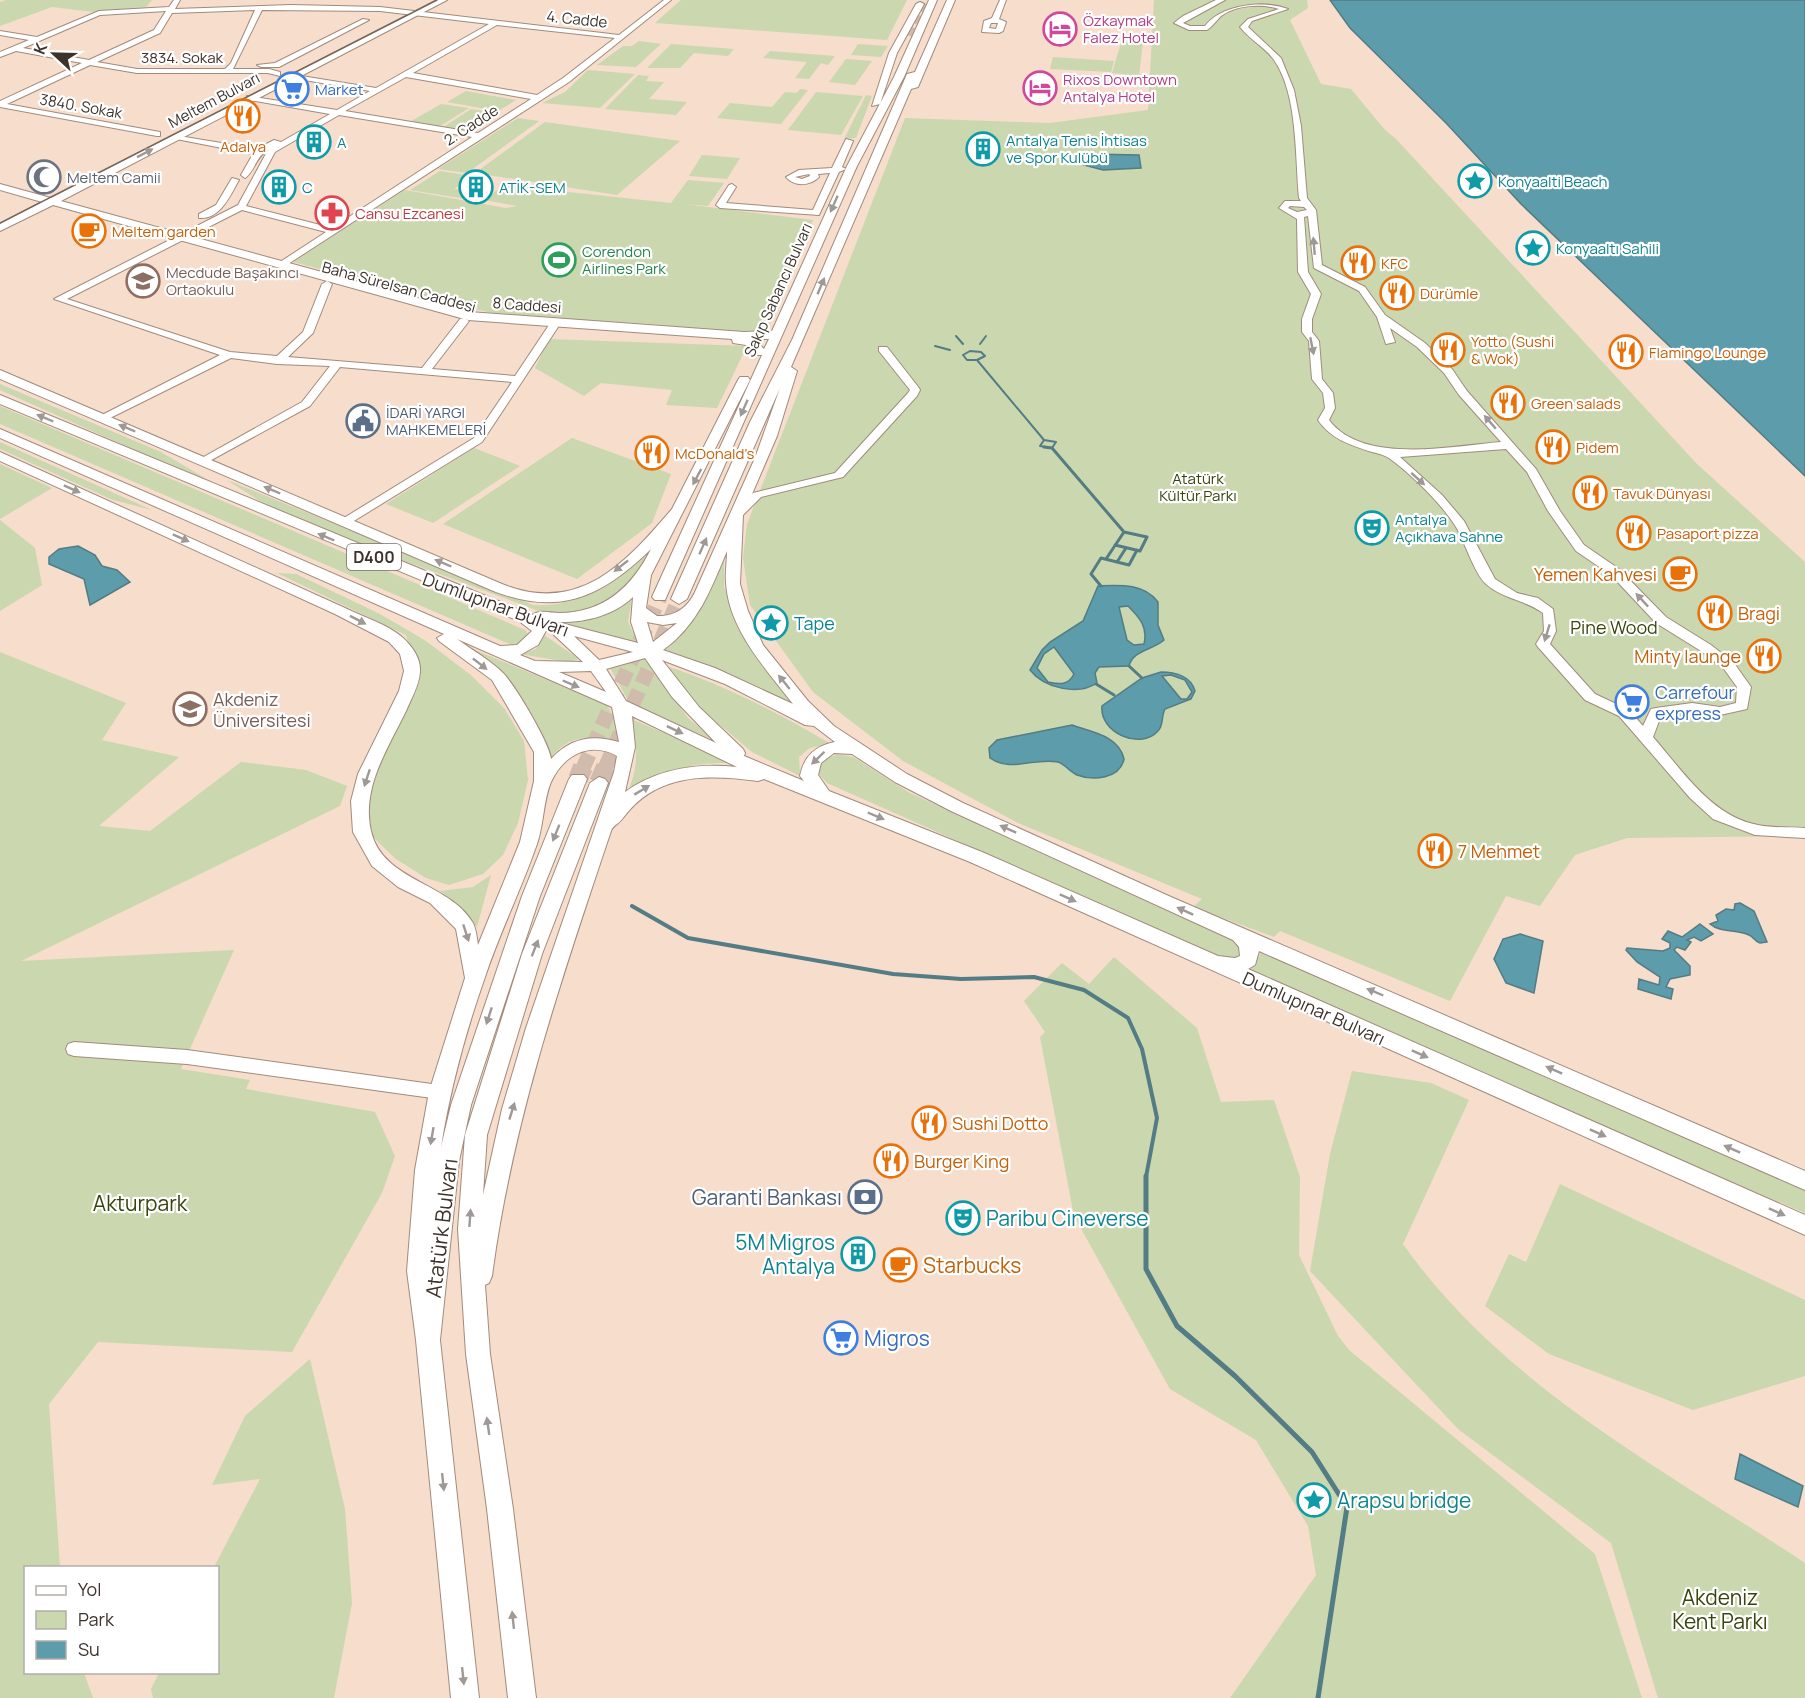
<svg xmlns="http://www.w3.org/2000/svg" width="1805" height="1698" viewBox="0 0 1805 1698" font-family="Manrope,sans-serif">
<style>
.green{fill:#cad7af}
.water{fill:#5d9cab;stroke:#537c85;stroke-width:1.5;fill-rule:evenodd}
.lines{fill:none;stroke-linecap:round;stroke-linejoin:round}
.stream-far3{stroke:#537c85;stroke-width:2}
.stream-far2{stroke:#537c85;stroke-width:3}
.stream-far1{stroke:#537c85;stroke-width:4}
.stream{stroke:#537c85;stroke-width:5}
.major-tunnel-far2{stroke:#d1bbac;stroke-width:9;stroke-dasharray:9 4.5;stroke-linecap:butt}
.major-tunnel-far1{stroke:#d1bbac;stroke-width:15;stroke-dasharray:15 8;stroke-linecap:butt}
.major-tunnel{stroke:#d1bbac;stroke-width:20;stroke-dasharray:20 10;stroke-linecap:butt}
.minor-casing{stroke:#a28b7c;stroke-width:2}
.major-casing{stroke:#a28b7c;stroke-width:2}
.minor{fill:#fff;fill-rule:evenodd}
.major{fill:#fff;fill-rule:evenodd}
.tram{stroke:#74665c;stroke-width:1.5}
.oneway{fill:#9e9996}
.labels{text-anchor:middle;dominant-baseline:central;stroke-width:4.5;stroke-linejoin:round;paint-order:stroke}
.far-street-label{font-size:15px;fill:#3d332d;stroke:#fff}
.far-hotel-label{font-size:15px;fill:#b23c85;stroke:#fff;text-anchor:start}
.far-shop-label{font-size:15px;fill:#366cbe;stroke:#fff;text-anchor:start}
.far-culture-label{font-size:15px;fill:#0d838f;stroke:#fff;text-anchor:start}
.far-food-label{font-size:15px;fill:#c56008;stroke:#fff;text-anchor:start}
.far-worship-label{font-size:15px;fill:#5b616d;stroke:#fff;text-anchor:start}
.far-health-label{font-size:15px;fill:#be3a42;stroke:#fff;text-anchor:start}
.far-leisure-label{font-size:15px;fill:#27864d;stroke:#fff;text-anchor:start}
.far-education-label{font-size:15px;fill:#785e54;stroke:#fff;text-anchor:start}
.far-service-label{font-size:15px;fill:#4e5e75;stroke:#fff;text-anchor:start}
.far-park-label{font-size:15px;fill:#37440c;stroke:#fff}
.shield{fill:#fff;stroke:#77706c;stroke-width:1.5}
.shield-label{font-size:16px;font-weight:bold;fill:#3d332d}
.food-label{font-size:18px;fill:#c56008;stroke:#fff;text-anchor:start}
.street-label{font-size:18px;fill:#3d332d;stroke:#fff}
.culture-label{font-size:18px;fill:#0d838f;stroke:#fff;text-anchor:start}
.park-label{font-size:18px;fill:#37440c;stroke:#fff}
.shop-label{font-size:18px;fill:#366cbe;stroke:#fff;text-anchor:start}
.education-label{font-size:18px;fill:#785e54;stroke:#fff;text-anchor:start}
.near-service-label{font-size:21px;fill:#4e5e75;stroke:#fff;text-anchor:end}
.near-park-label{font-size:21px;fill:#37440c;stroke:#fff}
.near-culture-label{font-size:21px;fill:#0d838f;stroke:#fff;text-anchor:start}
.near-street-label{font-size:21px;fill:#3d332d;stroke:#fff}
.near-food-label{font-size:21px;fill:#c56008;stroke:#fff;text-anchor:start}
.near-shop-label{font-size:21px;fill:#366cbe;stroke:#fff;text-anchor:start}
</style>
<rect width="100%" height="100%" fill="#f6ddcc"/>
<path class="green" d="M 6,0 L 152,0 L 146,7 L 94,12 L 52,7 L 0,26 L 0,2 Z
M 681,0 L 907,0 L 887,40 L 655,23 Z
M 1154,0 L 1307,0 L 1308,8 L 1290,20 L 1321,84 L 1351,89 L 1385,130 L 1396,139 L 1697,464 L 1805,562 L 1805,836 L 1627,838 L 1575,855 L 1540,906 L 1506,896 L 1450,1001 L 1280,931 L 1274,937 L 1193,907 L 1202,899 L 1018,823 L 903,761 L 813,692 L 750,605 L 743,558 L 747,524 L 905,118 L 1050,123 L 1148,110 Z
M 639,41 L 661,44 L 636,67 L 597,65 L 623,46 L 632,46 Z
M 1143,41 L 1139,76 L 1112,73 L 1121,43 Z
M 671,44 L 734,49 L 728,56 L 694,53 L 680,68 L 647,68 Z
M 858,44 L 888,46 L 881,57 L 851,55 Z
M 770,51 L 835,56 L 828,65 L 821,63 L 809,79 L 795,78 L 807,62 L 763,58 Z
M 1053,57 L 1114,61 L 1111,72 L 1050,69 Z
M 846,59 L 872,61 L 855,85 L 829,82 Z
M 588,70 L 635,74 L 600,108 L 542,103 L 565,92 Z
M 638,75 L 649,76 L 646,81 L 664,82 L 649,99 L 687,102 L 676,115 L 605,109 Z
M 800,89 L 808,90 L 781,124 L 717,118 L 730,103 L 772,107 L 785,92 L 797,93 Z
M 466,91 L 516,100 L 498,111 L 447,102 Z
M 816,92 L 863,96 L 841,135 L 788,130 Z
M 866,95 L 872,96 L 856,138 L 844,139 Z
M 441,104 L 469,108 L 437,128 L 408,123 Z
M 471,109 L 497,113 L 468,132 L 442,128 Z
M 518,118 L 539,121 L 467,173 L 438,169 Z
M 545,122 L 680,141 L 617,195 L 475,173 Z
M 702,155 L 740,158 L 727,179 L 689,176 Z
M 440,171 L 471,176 L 454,189 L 488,194 L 479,201 L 410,190 Z
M 688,180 L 724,183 L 708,206 L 684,204 L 813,220 L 767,330 L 762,335 L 651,324 L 499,315 L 293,262 L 405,190 L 506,208 L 517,206 L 484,200 L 504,185 L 671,203 Z
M 549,339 L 747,346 L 717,408 L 666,405 L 672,390 L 601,383 L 584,396 L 535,368 Z
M 0,384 L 161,452 L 227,491 L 0,390 Z
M 0,406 L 525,630 L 528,634 L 518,644 L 512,645 L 0,424 Z
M 572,438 L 671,474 L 652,523 L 577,579 L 443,524 Z
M 0,442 L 152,510 L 113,500 L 0,449 Z
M 474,448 L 520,466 L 433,523 L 386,504 Z
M 0,464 L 52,488 L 0,519 Z
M 227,480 L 533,605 C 586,608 614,578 652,547 C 646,558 641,571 634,581 C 615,609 577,613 547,614 L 402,560 L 266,505 Z
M 0,520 L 35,548 L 42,585 L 0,611 Z
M 724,551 L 724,587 L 742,631 L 799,708 L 746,682 L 659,651 C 702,617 705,600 724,551 Z
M 277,573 L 296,574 L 380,614 L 426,641 L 472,676 L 504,708 L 524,741 L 528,780 L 518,823 L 503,855 L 483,874 L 449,885 L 426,878 L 396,859 L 373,837 L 367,808 L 374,775 L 419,679 L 406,635 Z
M 632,597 L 628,622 L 641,648 L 549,620 Z
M 544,635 L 579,659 L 568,662 L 520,654 L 536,649 Z
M 463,645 L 607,705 L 615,719 L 619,742 C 593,735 566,734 550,760 C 538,712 496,680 463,645 Z
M 0,652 L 126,703 L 102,740 L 179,757 L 99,826 L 150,831 L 241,762 L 306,770 L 347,786 L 340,806 L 21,961 L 234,950 L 181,1069 L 250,1080 L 246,1089 L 375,1112 L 395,1156 L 382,1193 L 292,1352 L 98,1342 L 49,1404 L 60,1567 L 26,1568 L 26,1672 L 84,1673 L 93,1698 L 0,1698 Z
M 643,655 L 688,718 L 714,740 L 630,704 L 609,666 Z
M 663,665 C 723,684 776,712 831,744 L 810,748 L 799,757 L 800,776 L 752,752 L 693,702 Z
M 631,719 L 735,763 C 688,762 666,769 627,795 C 639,764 638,751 631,719 Z
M 838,754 L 853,757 L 910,793 L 1238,941 L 1241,948 L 1238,957 L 1219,957 L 827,783 L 816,771 L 819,762 Z
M 491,875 L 477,927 L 459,905 L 440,891 L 473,887 Z
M 1263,950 L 1805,1189 L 1805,1213 L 1248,972 Z
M 1114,957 L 1197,1028 L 1221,1102 L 1274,1100 L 1300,1177 L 1299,1255 L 1338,1336 L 1349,1350 L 1595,1554 L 1642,1698 L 1230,1698 L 1316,1575 L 1308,1526 L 1256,1440 L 1170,1389 L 1074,1216 L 1040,1037 L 1045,1032 L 1024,1001 L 1062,963 L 1089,984 Z
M 1352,1071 L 1431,1083 L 1469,1100 L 1403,1244 C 1503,1386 1663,1469 1805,1563 L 1805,1698 L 1658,1698 L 1611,1543 L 1458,1429 L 1310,1271 L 1330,1154 Z
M 1560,1184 L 1805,1300 L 1805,1376 L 1693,1410 L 1549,1354 L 1485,1306 L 1509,1254 L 1526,1262 Z
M 310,1359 L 345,1509 L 352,1603 L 334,1698 L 153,1698 L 151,1689 L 159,1673 L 218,1672 L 218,1568 L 214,1567 L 260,1479 L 212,1485 L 245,1416 Z"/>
<path class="water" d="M 1330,0 L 1805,0 L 1805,476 L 1521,204 L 1446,123 L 1350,28 Z
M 1088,154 L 1139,155 L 1141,168 L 1103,170 L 1084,165 Z
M 78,546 L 95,555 L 102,566 L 117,570 L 130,582 L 90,605 L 84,579 L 49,564 L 49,557 L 59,549 Z
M 1098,586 C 1120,585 1144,583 1158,602 L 1158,625 L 1164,640 C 1153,650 1133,650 1129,666 L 1099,667 L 1095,673 L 1097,683 C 1078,696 1044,688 1030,670 L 1042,650 L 1050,642 L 1083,621 ZM 1128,606 C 1140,618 1148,627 1144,644 L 1134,645 L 1127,640 L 1119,607 ZM 1054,647 L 1074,674 C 1068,686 1059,684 1048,682 L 1037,668 L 1044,654 Z
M 1161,672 C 1175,672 1191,676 1195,691 L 1191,699 L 1165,709 C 1161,716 1164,725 1158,731 C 1140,751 1099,732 1102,706 L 1142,678 ZM 1171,675 L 1185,680 L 1192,692 L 1187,699 L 1181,699 L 1162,676 Z
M 1072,725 C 1090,732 1119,735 1124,759 C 1120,779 1093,781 1077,775 C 1070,772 1065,764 1058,762 C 1034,757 1011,773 990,758 L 989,748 L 997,740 Z
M 1740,903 L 1754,911 L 1767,942 L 1760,943 C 1754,941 1754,937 1749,935 C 1737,929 1720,933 1710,924 L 1718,921 L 1716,915 L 1726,909 L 1734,910 L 1735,904 Z
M 1700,924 L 1713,934 L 1701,941 L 1694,937 L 1687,940 L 1691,942 L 1685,950 L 1677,947 L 1674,950 L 1690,966 L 1690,975 L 1670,979 L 1666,987 L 1673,989 L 1671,999 L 1638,989 L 1639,979 L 1659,985 L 1660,977 L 1637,962 L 1626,950 L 1627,948 L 1663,951 L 1670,948 L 1670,943 L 1662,939 L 1668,931 L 1682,937 Z
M 1520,934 L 1543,941 L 1534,993 L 1506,983 L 1494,959 L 1503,939 Z
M 1740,1454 L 1803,1486 L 1798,1507 L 1735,1479 Z"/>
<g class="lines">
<path class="stream-far3" d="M 956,336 L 963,344
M 980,344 L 986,336
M 935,346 L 950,350
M 970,351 L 981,352 L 985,356 L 977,360 L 967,360 L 963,355 Z
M 977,360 L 1044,440 L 1056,442 L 1052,448
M 1044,440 L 1040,446 L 1052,448"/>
<path class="stream-far2" d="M 1044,447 L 1052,448 L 1124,532 L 1147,537 L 1140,551 L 1115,545
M 1106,559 L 1124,532
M 1117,562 L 1126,548
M 1101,586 L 1091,574 L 1101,558 L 1129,565 L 1137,550
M 1129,666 L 1142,678
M 1096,684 L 1114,695"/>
<path class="stream-far1" d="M 632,906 L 688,938 L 893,974 L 961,979 L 1034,977 L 1084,990 L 1128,1018 L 1142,1049 L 1157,1118 L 1146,1177"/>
<path class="stream" d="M 1146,1176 L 1146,1269 L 1177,1326 L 1235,1376 L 1312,1452 L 1347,1507 L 1318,1698"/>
<path class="major-tunnel-far2" d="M 910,36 L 926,0"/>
<path class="major-tunnel-far1" d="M 583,768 L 660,597
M 605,768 L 679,599"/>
<path class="major-tunnel" d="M 578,779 L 583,767
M 599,783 L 606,767"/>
<defs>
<path id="minor" d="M 174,0 L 180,0 L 175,9 L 291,5 L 380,7 L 619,35 L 664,0 L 671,0 L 569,82 L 285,266 L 277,264 L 326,232 L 242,210 L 67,299 L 230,352 L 277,356 L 303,332 L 322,284 L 327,281 L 332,284 L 313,333 L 288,357 L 422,368 L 460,319 L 464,318 L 469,321 L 432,369 L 515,376 L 551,322 L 559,322 L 560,324 L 482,442 L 349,524 L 345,525 L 339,521 L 474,438 L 512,382 L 340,367 L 310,406 L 204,464 L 200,463 L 200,459 L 302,402 L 330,366 L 277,364 L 231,358 L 104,421 L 100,420 L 100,416 L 220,355 L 54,299 L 238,205 L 268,150 C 256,156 255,171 245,178 L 241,175 L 253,154 L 176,139 L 173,139 L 173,135 L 257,149 L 274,140 L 281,142 L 330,114 L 250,100 L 247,100 L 247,96 L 337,110 L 370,91 L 292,78 L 289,74 L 376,88 L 489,24 L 380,11 L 262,10 L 233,69 L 269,69 L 280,72 L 280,76 L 268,73 L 137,73 L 90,65 L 7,104 L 160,132 L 160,136 L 157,136 L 0,107 L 0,101 L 82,63 L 16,51 L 0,57 L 0,52 L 29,40 L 0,35 L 0,31 L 37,37 L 99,11 L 169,7 ZM 255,10 L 231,63 L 225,69 L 137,69 L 97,62 L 160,33 L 172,13 ZM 166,11 L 154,30 L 89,60 L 23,48 L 100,15 ZM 497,25 L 615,38 L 563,78 L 537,95 L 413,73 ZM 406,77 L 531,99 L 478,133 L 345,111 ZM 339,115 L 472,137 L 332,228 L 246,206 L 275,152 Z
M 1000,0 L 1006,0 L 999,19 L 1006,22 L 1003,31 L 999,33 L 982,32 L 984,21 L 992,18 ZM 991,23 L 998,23 L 996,29 L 989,28 Z
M 1216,0 L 1225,0 L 1183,23 L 1190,26 L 1205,26 C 1222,4 1264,0 1288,9 L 1252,21 L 1248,27 L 1281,58 L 1294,90 L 1301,126 L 1307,198 L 1316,210 L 1322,265 L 1365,287 L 1385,315 L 1425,343 L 1452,369 L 1467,391 L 1536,469 L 1560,511 L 1584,545 L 1619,569 L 1666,617 L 1711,645 L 1734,663 L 1751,687 L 1747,709 L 1720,715 L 1692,711 L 1661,716 L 1653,737 C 1682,770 1712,817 1758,825 C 1773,828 1790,827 1805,828 L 1805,838 L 1755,835 L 1713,819 L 1690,798 L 1619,716 L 1585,700 L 1538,647 L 1536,644 L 1544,631 L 1543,613 C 1525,600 1503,599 1486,584 C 1474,573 1465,542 1456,527 C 1442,504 1411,474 1389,458 C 1384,455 1377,453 1372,452 C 1350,445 1331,439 1318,420 L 1325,408 L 1323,393 L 1312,379 L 1309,341 L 1302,332 L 1302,319 L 1311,294 L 1298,272 L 1297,219 L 1279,208 L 1285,201 L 1301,201 L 1299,198 C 1295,157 1298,94 1274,60 C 1265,47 1250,40 1240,27 L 1248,19 L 1279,9 C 1261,3 1236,5 1221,16 C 1216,21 1212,27 1207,30 L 1189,30 L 1174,23 L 1183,16 ZM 1290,206 L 1304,207 L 1307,210 L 1297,212 L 1288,208 ZM 1308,216 L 1314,268 L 1359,291 L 1377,317 L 1386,344 L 1395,342 L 1390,328 L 1417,347 L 1444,373 L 1459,395 L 1501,442 C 1452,446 1363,465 1329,420 L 1335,408 L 1333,393 L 1322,379 L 1319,341 L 1312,332 L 1312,319 L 1321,294 L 1308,272 L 1304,217 ZM 1506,449 L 1527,472 L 1548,511 L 1576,551 L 1611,575 L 1656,623 L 1701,651 L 1724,669 L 1737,687 L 1736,703 L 1720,707 L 1692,703 L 1656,708 L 1651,709 L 1643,726 L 1629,710 L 1595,694 L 1550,644 L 1556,631 L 1553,609 L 1538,598 L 1517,593 L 1495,579 L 1464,521 L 1442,495 L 1400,457 Z
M 363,19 L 369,20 L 279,67 L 261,67 L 257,65 L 275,63 Z
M 846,139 L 853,141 L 842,167 L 846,169 L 839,172 L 819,215 L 720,208 L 716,205 L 729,185 L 732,184 L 736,187 L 726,203 L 813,210 L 830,173 L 818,174 L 819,177 C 810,186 795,187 786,177 L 799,170 L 832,168 ZM 809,174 L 810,176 L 802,179 L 795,177 Z
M 232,178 L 239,180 C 230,196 220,220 199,218 L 199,214 L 216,205 Z
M 879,347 L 887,347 L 919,388 L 920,390 L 917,396 L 843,477 L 761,497 L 740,518 L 732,518 L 732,512 L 753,493 L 835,473 L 908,393 L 910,390 L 879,351 Z
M 74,1042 L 187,1050 L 439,1085 L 445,1087 L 448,1092 L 445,1097 L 439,1099 L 187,1064 L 74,1056 L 68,1054 L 66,1049 L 68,1044 Z"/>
<path id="major" d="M 437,0 L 447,0 L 61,201 L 469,312 L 744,332 L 772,331 L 847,166 L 894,77 L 929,0 L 937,0 L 904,77 L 857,166 L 665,600 L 655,600 L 652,597 L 762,355 L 756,355 L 746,345 L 733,343 L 732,339 L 468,320 L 53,205 L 0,231 L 0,224 L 42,202 L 0,190 L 0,184 L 51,198 ZM 754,339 L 769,339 L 764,349 Z
M 947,0 L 955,0 L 918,87 L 911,89 L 791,367 L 797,371 L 777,436 L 743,515 L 740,584 L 748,611 L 763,645 L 808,701 L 834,726 L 907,774 L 963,803 L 1171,897 L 1805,1171 L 1805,1190 L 1259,951 L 1255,965 L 1248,969 L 1805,1215 L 1805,1235 L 970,862 L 764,779 L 758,781 C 707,774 656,773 623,818 C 619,824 613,825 611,831 C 562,977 512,1122 492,1276 L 489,1283 L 485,1285 L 490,1354 L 513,1509 L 536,1698 L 508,1698 L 487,1509 L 466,1354 L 458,1229 L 465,1135 L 522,954 L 590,783 L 599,777 L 605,779 L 608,783 L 542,954 L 487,1135 L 483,1195 L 502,1109 L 526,1028 L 614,772 L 617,756 C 591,741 564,754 551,782 C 543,801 544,824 537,844 C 521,890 499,934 484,980 C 465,1034 450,1090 441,1147 L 451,1105 L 522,896 L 569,779 L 572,775 L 584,775 L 587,779 L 540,896 L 471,1105 L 459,1161 L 440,1340 L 479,1698 L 451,1698 L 416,1340 L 407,1271 L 415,1170 L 429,1092 L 465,978 L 456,929 L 430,903 L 398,887 L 372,866 L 353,832 L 351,801 L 358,774 L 399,691 L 404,671 L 400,654 L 389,642 L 335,614 L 0,461 L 0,452 L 345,608 C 363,617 387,624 402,637 C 412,646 421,658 420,672 C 419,686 411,699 406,711 C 388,748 361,788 371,831 C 382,881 449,882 473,923 C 476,929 477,938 478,945 L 520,842 L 534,781 L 534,752 L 492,680 L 439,641 L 437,638 L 444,634 L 0,438 L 0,429 L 500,646 L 517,645 L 532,631 L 519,621 L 0,404 L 0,395 L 532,615 C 540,609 550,613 559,613 C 604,613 632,587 651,549 C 601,598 558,617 491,590 L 0,379 L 0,370 L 502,584 C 579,615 625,564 672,509 L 738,380 L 740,377 L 748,377 L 750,380 L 651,575 L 646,608 L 657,616 C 675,617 688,607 695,592 L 755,458 L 780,388 L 687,599 L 679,604 L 671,599 L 750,422 L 792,340 L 907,74 L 915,72 ZM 727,551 C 727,561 725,573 726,583 C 729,630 766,669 793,704 L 715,668 L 663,650 C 698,625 711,589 727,551 ZM 633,597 L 631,622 L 638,643 L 557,622 C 584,623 613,616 633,597 ZM 647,622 L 663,625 L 677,623 L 653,642 ZM 547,629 L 552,631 L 554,635 L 583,662 L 535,661 L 520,655 L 538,645 ZM 574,636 L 633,652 L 599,660 ZM 457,639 L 612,707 L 619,742 C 592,734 570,738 551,759 C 550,744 515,685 503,673 C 490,660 472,650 457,639 ZM 645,658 L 672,697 L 716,743 L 626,701 L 606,669 ZM 662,660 L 725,684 L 805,725 L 814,726 L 835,742 C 815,746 804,756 800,776 L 804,781 L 744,756 L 745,753 L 743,749 L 699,707 ZM 591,671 L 606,692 L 559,672 ZM 632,716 L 737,767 C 697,763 659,768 625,792 L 635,747 ZM 834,753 L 852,754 L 895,782 L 951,811 L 1233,940 L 1239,947 L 1240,956 L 1235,958 L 1218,956 L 982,852 L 829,791 L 818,775 L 821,763 Z
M 920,2 L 924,4 L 897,53 L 880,104 L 872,106 L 889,53 L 916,4 Z"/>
</defs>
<use href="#minor" class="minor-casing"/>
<use href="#major" class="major-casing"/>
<use href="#minor" class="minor"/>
<use href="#major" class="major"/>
<path class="tram" d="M 0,223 L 437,0"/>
</g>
<defs><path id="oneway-solid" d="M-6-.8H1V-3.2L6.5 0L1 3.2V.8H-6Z" transform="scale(1.5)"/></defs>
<g class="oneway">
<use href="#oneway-solid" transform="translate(145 153) rotate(-27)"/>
<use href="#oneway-solid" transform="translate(834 204) rotate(114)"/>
<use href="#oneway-solid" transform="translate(1314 246) rotate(-95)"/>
<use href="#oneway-solid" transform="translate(821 286) rotate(-67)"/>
<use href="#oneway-solid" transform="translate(1312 346) rotate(79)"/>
<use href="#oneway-solid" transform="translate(744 408) rotate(114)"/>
<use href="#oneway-solid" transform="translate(45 418) rotate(-157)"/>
<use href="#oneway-solid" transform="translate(1490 422) rotate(-131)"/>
<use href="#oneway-solid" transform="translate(127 428) rotate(-157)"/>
<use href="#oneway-solid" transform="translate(697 477) rotate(118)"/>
<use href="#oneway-solid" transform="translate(1418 479) rotate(42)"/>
<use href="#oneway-solid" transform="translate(72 489) rotate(24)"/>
<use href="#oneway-solid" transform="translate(272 490) rotate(-157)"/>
<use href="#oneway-solid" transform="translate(326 537) rotate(-157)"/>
<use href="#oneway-solid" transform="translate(181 538) rotate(24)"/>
<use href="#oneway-solid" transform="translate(703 546) rotate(-66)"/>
<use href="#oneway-solid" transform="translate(443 563) rotate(-157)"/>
<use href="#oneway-solid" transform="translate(621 566) rotate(142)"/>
<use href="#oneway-solid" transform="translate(1642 600) rotate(-133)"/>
<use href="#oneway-solid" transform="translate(358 620) rotate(27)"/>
<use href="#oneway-solid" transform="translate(1547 633) rotate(107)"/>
<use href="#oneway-solid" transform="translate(480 664) rotate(38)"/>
<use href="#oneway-solid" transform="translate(784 682) rotate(-129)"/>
<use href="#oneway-solid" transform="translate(571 684) rotate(23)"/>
<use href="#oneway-solid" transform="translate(675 730) rotate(25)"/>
<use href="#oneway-solid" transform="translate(818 758) rotate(136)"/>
<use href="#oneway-solid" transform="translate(367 778) rotate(108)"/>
<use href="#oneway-solid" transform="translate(642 790) rotate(-31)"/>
<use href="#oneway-solid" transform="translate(876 816) rotate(23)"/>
<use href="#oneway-solid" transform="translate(1008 829) rotate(-156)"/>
<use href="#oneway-solid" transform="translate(556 833) rotate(112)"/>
<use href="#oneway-solid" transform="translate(1068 898) rotate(24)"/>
<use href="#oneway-solid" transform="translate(1185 911) rotate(-156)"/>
<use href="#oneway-solid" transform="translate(466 933) rotate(72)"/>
<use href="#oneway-solid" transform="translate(535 948) rotate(-69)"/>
<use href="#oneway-solid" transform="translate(1375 992) rotate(-157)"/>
<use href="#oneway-solid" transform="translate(489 1016) rotate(108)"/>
<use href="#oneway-solid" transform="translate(1420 1054) rotate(24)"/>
<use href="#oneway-solid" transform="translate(1554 1070) rotate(-156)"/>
<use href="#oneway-solid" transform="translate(512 1111) rotate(-73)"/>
<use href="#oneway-solid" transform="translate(1598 1133) rotate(24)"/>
<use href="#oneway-solid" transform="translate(432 1136) rotate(100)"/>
<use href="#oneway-solid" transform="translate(1732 1149) rotate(-156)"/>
<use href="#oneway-solid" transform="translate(1777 1212) rotate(24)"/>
<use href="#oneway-solid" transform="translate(470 1218) rotate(-86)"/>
<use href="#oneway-solid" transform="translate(488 1426) rotate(-98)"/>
<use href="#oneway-solid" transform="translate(443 1482) rotate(84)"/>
<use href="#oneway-solid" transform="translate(513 1620) rotate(-96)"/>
<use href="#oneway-solid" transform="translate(463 1676) rotate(84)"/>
</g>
<defs>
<symbol id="hotel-ring" viewBox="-11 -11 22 22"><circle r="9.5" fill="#fff" stroke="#d1479c" stroke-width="1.5"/><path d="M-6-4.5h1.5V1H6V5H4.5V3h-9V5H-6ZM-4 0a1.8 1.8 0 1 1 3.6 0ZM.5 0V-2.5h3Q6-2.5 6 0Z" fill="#d1479c"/></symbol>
<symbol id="supermarket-ring" viewBox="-11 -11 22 22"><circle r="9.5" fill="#fff" stroke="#3f7fe0" stroke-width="1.5"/><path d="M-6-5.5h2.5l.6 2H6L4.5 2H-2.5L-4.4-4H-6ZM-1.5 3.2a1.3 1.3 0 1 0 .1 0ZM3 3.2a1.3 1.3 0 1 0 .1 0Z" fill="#3f7fe0"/></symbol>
<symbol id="restaurant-ring" viewBox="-11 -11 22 22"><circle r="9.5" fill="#fff" stroke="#e8710a" stroke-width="1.5"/><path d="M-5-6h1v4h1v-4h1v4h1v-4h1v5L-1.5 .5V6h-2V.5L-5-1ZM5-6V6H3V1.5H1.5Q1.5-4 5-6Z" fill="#e8710a"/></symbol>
<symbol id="building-ring" viewBox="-11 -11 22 22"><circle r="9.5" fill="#fff" stroke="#0f9aa8" stroke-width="1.5"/><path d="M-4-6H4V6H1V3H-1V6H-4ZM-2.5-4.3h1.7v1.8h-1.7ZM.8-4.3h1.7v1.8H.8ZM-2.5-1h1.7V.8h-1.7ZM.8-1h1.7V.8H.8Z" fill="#0f9aa8"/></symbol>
<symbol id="mosque-ring" viewBox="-11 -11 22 22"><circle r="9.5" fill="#fff" stroke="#6b7280" stroke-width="1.5"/><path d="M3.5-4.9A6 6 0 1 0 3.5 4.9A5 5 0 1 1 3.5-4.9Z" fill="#6b7280"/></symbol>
<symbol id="sight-ring" viewBox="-11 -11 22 22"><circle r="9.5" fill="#fff" stroke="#0f9aa8" stroke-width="1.5"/><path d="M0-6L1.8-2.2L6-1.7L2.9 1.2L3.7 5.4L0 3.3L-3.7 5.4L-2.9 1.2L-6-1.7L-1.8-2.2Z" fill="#0f9aa8"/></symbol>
<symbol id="pharmacy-ring" viewBox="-11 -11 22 22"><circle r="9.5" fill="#fff" stroke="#e0444e" stroke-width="1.5"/><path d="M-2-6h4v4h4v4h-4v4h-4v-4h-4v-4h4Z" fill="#e0444e"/></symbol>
<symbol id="cafe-ring" viewBox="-11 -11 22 22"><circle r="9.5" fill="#fff" stroke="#e8710a" stroke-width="1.5"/><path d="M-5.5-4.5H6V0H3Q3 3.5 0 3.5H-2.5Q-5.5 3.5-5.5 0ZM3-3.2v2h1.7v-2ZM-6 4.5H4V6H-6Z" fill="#e8710a"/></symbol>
<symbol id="stadium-ring" viewBox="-11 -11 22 22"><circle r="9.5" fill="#fff" stroke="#2e9e5b" stroke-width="1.5"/><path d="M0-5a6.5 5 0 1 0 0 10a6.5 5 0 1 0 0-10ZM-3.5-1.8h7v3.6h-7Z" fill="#2e9e5b"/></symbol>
<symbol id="school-ring" viewBox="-11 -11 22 22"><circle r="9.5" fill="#fff" stroke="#8d6e63" stroke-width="1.5"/><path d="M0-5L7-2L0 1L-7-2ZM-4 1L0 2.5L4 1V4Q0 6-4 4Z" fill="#8d6e63"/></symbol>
<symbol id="civic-ring" viewBox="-11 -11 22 22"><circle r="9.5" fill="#fff" stroke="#5c6f8a" stroke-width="1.5"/><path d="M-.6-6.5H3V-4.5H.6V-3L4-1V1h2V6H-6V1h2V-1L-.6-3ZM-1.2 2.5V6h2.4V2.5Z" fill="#5c6f8a"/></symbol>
<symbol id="theatre-ring" viewBox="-11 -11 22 22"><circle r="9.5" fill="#fff" stroke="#0f9aa8" stroke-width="1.5"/><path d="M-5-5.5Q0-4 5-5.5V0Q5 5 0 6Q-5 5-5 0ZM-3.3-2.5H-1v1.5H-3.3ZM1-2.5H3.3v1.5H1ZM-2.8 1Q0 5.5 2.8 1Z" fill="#0f9aa8"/></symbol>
<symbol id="university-ring" viewBox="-11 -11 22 22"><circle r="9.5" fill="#fff" stroke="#8d6e63" stroke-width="1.5"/><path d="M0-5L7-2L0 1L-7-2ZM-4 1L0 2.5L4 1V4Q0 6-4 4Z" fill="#8d6e63"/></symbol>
<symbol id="bank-ring" viewBox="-11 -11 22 22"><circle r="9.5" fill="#fff" stroke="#5c6f8a" stroke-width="1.5"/><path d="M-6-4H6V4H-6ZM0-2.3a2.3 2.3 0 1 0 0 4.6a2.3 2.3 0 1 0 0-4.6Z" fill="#5c6f8a"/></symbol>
</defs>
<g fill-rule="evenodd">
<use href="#hotel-ring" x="1041" y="10" width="38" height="38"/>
<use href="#hotel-ring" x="1021" y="69" width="38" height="38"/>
<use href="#supermarket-ring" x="273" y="70" width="38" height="38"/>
<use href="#restaurant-ring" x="224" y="97" width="38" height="38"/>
<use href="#building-ring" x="295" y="123" width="38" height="38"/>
<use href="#building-ring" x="964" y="130" width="38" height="38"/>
<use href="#mosque-ring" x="25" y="158" width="38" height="38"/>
<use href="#sight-ring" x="1456" y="162" width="38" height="38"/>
<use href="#building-ring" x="260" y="168" width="38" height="38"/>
<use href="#building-ring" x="457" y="168" width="38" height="38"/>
<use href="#pharmacy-ring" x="313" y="194" width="38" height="38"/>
<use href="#cafe-ring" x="70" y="212" width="38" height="38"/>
<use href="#sight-ring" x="1514" y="229" width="38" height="38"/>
<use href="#stadium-ring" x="540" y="241" width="38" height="38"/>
<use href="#restaurant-ring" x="1339" y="244" width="38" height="38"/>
<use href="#school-ring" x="124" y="262" width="38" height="38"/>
<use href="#restaurant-ring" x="1378" y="274" width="38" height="38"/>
<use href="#restaurant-ring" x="1429" y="331" width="38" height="38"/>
<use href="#restaurant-ring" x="1607" y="333" width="38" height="38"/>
<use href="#restaurant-ring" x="1489" y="384" width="38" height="38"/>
<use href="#civic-ring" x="344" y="402" width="38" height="38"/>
<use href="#restaurant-ring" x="1534" y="428" width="38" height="38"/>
<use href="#restaurant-ring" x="633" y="434" width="38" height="38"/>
<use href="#restaurant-ring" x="1571" y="474" width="38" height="38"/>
<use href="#theatre-ring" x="1353" y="509" width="38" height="38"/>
<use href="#restaurant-ring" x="1615" y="514" width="38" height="38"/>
<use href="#cafe-ring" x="1661" y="555" width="38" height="38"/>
<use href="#restaurant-ring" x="1696" y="594" width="38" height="38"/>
<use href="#sight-ring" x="752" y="604" width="38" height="38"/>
<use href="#restaurant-ring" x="1745" y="637" width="38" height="38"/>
<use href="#supermarket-ring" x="1613" y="683" width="38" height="38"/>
<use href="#university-ring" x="171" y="690" width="38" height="38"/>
<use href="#restaurant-ring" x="1416" y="832" width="38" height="38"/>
<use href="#restaurant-ring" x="910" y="1104" width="38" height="38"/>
<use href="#restaurant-ring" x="872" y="1142" width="38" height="38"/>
<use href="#bank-ring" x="846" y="1178" width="38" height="38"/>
<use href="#theatre-ring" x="944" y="1199" width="38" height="38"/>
<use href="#building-ring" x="839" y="1235" width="38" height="38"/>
<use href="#cafe-ring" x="881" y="1246" width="38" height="38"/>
<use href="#supermarket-ring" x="822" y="1319" width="38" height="38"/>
<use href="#sight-ring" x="1295" y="1481" width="38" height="38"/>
</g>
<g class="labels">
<g class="far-street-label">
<text transform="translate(577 19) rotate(6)">4. Cadde</text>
<text x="182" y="57">3834. Sokak</text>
<text transform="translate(214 100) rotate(-28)">Meltem Bulvarı</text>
<text transform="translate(81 106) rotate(10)">3840. Sokak</text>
<text transform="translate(471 125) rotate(-33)">2. Cadde</text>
<text transform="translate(399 287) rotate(15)">Baha Sürelsan Caddesi</text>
<text transform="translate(778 290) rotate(-66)">Sakıp Sabancı Bulvarı</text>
<text transform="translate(527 305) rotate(4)">8 Caddesi</text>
</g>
<g class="far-hotel-label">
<text x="1083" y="20">Özkaymak<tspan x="1083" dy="17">Falez Hotel</tspan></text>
<text x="1063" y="79">Rixos Downtown<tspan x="1063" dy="17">Antalya Hotel</tspan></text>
</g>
<g class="far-shop-label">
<text x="315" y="89">Market</text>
</g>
<g class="far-culture-label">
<text x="1006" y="140">Antalya Tenis İhtisas<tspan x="1006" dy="17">ve Spor Kulübü</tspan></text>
<text x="337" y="142">A</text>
<text x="1498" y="181">Konyaalti Beach</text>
<text x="302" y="187">C</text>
<text x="499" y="187">ATİK-SEM</text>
<text x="1556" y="248">Konyaaltı Sahili</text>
<text x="1395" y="519">Antalya<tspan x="1395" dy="17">Açıkhava Sahne</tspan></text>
</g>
<g class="far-food-label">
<text x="243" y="146" text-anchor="middle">Adalya</text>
<text x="112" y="231">Meltem garden</text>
<text x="1381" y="263">KFC</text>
<text x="1420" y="293">Dürümle</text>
<text x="1471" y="341">Yotto (Sushi<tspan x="1471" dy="17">&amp; Wok)</tspan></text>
<text x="1649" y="352">Flamingo Lounge</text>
<text x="1531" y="403">Green salads</text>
<text x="1576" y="447">Pidem</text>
<text x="675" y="453">McDonald's</text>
<text x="1613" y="493">Tavuk Dünyası</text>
<text x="1657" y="533">Pasaport pizza</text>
</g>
<g class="far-worship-label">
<text x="67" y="177">Meltem Camii</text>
</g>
<g class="far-health-label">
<text x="355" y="213">Cansu Ezcanesi</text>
</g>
<g class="far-leisure-label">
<text x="582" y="251">Corendon<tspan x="582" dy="17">Airlines Park</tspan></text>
</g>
<g class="far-education-label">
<text x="166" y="272">Mecdude Başakıncı<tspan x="166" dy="17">Ortaokulu</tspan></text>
</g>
<g class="far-service-label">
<text x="386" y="412">İDARİ YARGI<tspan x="386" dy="17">MAHKEMELERİ</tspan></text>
</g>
<g class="far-park-label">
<text x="1198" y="478">Atatürk<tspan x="1198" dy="17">Kültür Parkı</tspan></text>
</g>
<rect class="shield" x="347" y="544" width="54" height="26" rx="4.5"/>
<g class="shield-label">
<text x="374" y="557">D400</text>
</g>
<g class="food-label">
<text x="1657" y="574" text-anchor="end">Yemen Kahvesi</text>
<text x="1738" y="613">Bragi</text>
<text x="1741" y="656" text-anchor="end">Minty launge</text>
<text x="1458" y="851">7 Mehmet</text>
<text x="952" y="1123">Sushi Dotto</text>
<text x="914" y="1161">Burger King</text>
</g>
<g class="street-label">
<text transform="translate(496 604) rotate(20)">Dumlupınar Bulvarı</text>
<text transform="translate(1314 1008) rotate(24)">Dumlupınar Bulvarı</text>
</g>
<g class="culture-label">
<text x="794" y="623">Tape</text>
</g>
<g class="park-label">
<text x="1614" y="627">Pine Wood</text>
</g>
<g class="shop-label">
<text x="1655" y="692">Carrefour<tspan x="1655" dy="21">express</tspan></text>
</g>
<g class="education-label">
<text x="213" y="699">Akdeniz<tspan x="213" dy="21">Üniversitesi</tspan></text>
</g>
<g class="near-service-label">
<text x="842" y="1197">Garanti Bankası</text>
</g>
<g class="near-park-label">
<text x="140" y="1203">Akturpark</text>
<text x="1720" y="1597">Akdeniz<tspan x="1720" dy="24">Kent Parkı</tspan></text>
</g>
<g class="near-culture-label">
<text x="986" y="1218">Paribu Cineverse</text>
<text x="835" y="1242" text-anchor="end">5M Migros<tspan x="835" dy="24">Antalya</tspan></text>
<text x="1337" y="1500">Arapsu bridge</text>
</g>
<g class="near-street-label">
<text transform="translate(441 1228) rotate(-83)">Atatürk Bulvarı</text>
</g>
<g class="near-food-label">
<text x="923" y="1265">Starbucks</text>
</g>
<g class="near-shop-label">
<text x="864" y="1338">Migros</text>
</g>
</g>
<rect x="24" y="1566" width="195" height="108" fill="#ffffff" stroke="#b1adab" stroke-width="1.5"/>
<rect x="36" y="1586" width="30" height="9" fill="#ffffff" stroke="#b1adab" stroke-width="1.5"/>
<text x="78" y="1596" font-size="18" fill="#3d332d">Yol</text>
<rect x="36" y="1611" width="30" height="18" fill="#cad7af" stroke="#b1adab" stroke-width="1.5"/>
<text x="78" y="1626" font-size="18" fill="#3d332d">Park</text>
<rect x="36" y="1641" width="30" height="18" fill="#5d9cab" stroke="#b1adab" stroke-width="1.5"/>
<text x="78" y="1656" font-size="18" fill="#3d332d">Su</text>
<g transform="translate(54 54) rotate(292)" stroke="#ffffff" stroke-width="4.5" paint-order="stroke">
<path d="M0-4.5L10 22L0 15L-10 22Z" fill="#3d332d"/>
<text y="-9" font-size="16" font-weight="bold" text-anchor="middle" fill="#3d332d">K</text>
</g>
</svg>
